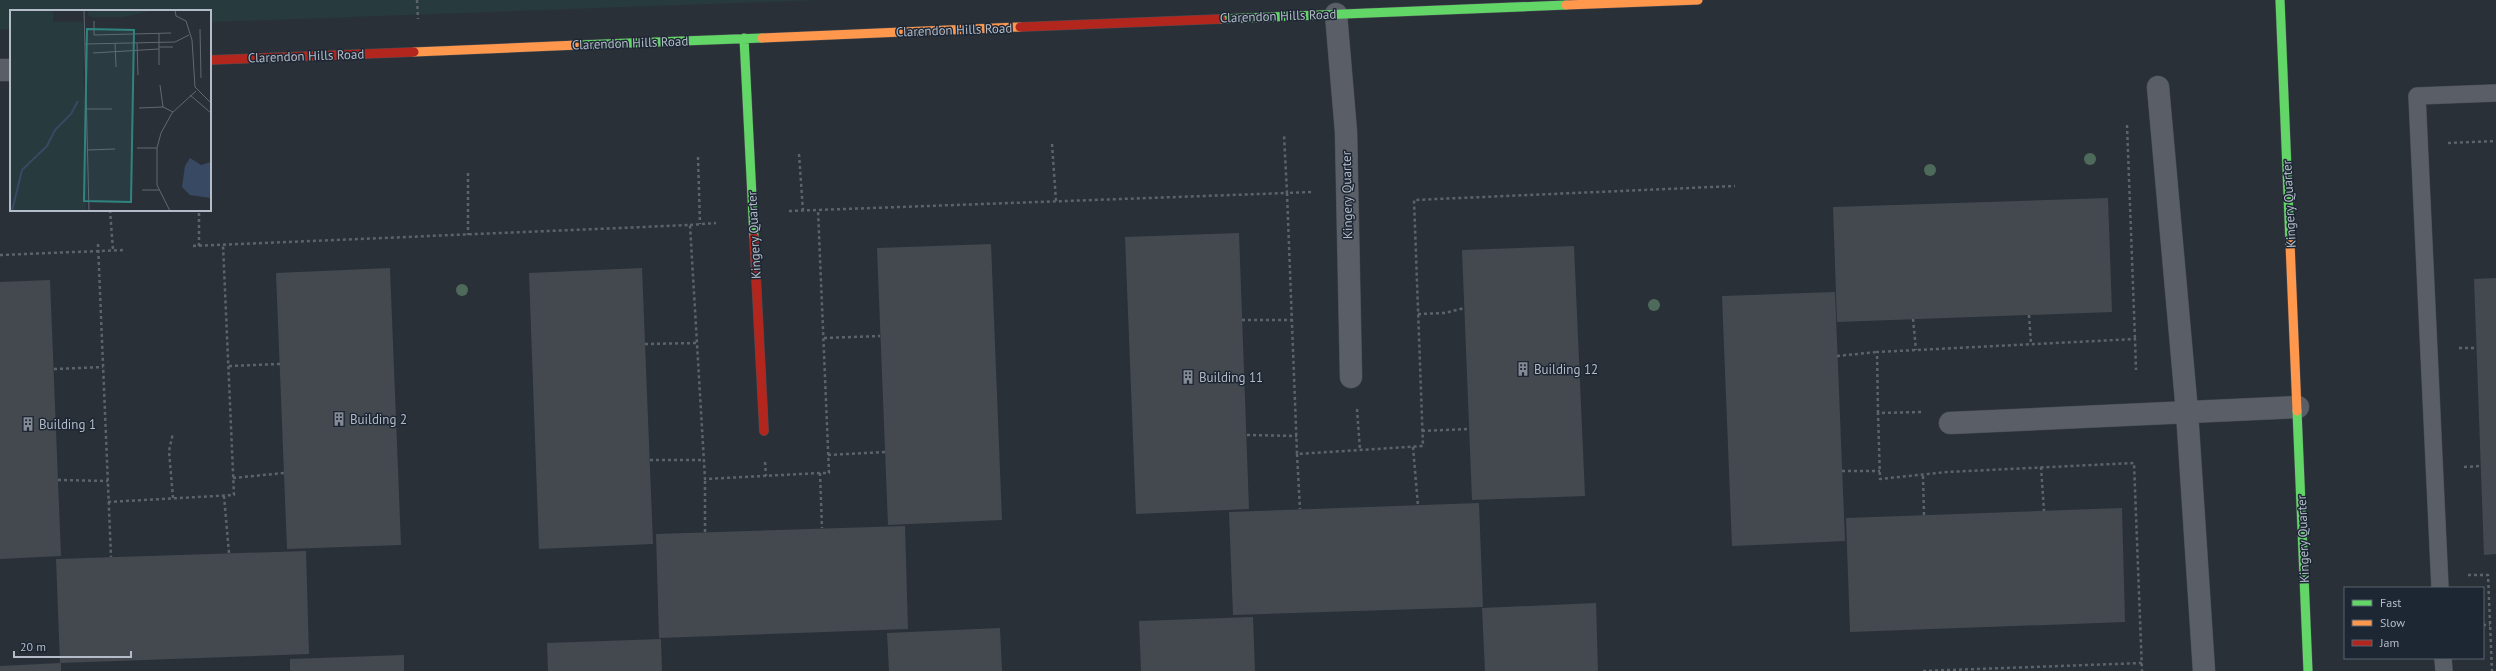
<svg xmlns="http://www.w3.org/2000/svg" width="2496" height="671" viewBox="0 0 2496 671" font-family="'PT Sans',sans-serif">
<style>
.green{fill:#273a3e}
.building{fill:#444950}
.lines{fill:none;stroke-linecap:round;stroke-linejoin:round}
.lane-casing{stroke:#484c53;stroke-width:18}
.street-casing{stroke:#484c53;stroke-width:23}
.fast-casing{stroke:#484c53;stroke-width:10}
.slow-casing{stroke:#484c53;stroke-width:10}
.jam-casing{stroke:#484c53;stroke-width:10}
.path{stroke:#5d636a;stroke-width:2.5;stroke-dasharray:3 3;stroke-linecap:butt}
.lane{stroke:#5a5e66;stroke-width:17}
.street{stroke:#5a5e66;stroke-width:22}
.fast{stroke:#63d668;stroke-width:9}
.slow{stroke:#ff974d;stroke-width:9}
.jam{stroke:#b3261e;stroke-width:9}
.tree{fill:#4e6a5a}
.labels{text-anchor:middle;dominant-baseline:central;stroke-width:3;stroke-linejoin:round;paint-order:stroke}
.street-label{font-size:13px;fill:#b4bcc9;stroke:#1d2633}
.poi-label{font-size:13px;fill:#b4bcc9;stroke:#1d2633;text-anchor:start}
.inset-river{fill:none;stroke:#384963;stroke-width:2}
.inset-road{fill:none;stroke:#616872;stroke-width:1}
.view{fill:#308480;fill-opacity:0.15;stroke:#308480;stroke-width:2}
.inset-edge{fill:none;stroke:#b4bcc9;stroke-width:2}
</style>
<rect width="100%" height="100%" fill="#2a3038"/>
<path class="green" d="M 0,0 L 821,0 L 210,22 L 210,11 L 11,11 L 11,29 L 0,30 Z"/>
<path class="building" d="M 2108,198 L 2112,312 L 1837,322 L 1833,207 Z
M 1239,233 L 1249,509 L 1136,514 L 1125,237 Z
M 991,244 L 1002,520 L 888,525 L 877,248 Z
M 1574,246 L 1585,496 L 1472,500 L 1462,250 Z
M 390,268 L 401,545 L 287,549 L 276,273 Z
M 642,268 L 653,544 L 539,549 L 529,273 Z
M 2496,278 L 2496,554 L 2484,555 L 2474,279 Z
M 50,280 L 61,556 L 0,559 L 0,282 Z
M 1835,292 L 1845,541 L 1732,546 L 1722,296 Z
M 1479,503 L 1483,607 L 1233,615 L 1229,512 Z
M 2122,508 L 2125,622 L 1850,632 L 1846,518 Z
M 905,526 L 908,629 L 659,638 L 656,534 Z
M 306,551 L 309,654 L 60,663 L 56,559 Z
M 1596,603 L 1598,671 L 1485,671 L 1482,608 Z
M 1253,617 L 1255,671 L 1141,671 L 1139,621 Z
M 1000,628 L 1002,671 L 889,671 L 887,633 Z
M 661,639 L 662,671 L 548,671 L 547,643 Z
M 404,655 L 404,671 L 290,671 L 290,659 Z
M 61,663 L 61,671 L 0,671 L 0,666 Z"/>
<g class="lines">
<defs>
<path id="lane" d="M 2440,588 L 2417,96 L 2496,93
M 2443,658 L 2444,671"/>
<path id="street" d="M 1336,14 L 1346,132 L 1351,377
M 0,70 L 11,70
M 2158,87 L 2187,412 L 2204,671
M 1950,423 L 2298,407"/>
<path id="fast" d="M 2280,0 L 2290,243
M 1221,19 L 1566,5
M 744,38 L 754,237
M 578,45 L 762,38
M 2297,411 L 2308,671"/>
<path id="slow" d="M 1566,5 L 1698,0
M 762,38 L 1020,27
M 414,52 L 578,45
M 2290,243 L 2297,411"/>
<path id="jam" d="M 1020,27 L 1221,19
M 210,60 L 414,52
M 754,237 L 764,431"/>
</defs>
<use href="#lane" class="lane-casing"/>
<use href="#street" class="street-casing"/>
<use href="#fast" class="fast-casing"/>
<use href="#slow" class="slow-casing"/>
<use href="#jam" class="jam-casing"/>
<path class="path" d="M 417,0 L 418,19
M 2127,125 L 2135,339
M 2448,143 L 2496,141
M 1052,144 L 1056,201
M 799,154 L 803,211
M 698,157 L 700,224
M 468,173 L 468,235
M 1311,192 L 1287,193 L 1297,454 L 1423,446 L 1414,200 L 1735,186
M 110,210 L 113,250
M 789,211 L 1287,193 L 1284,135
M 690,225 L 716,223
M 98,244 L 111,557
M 193,246 L 690,225 L 705,479 L 820,473 L 829,473 L 818,210
M 199,246 L 199,210
M 0,255 L 125,250
M 1418,314 L 1445,313 L 1464,308
M 2029,315 L 2031,344
M 1913,319 L 1916,350
M 1242,320 L 1292,320
M 824,338 L 880,336
M 645,344 L 697,343
M 2459,348 L 2476,348
M 1837,356 L 1877,352
M 229,366 L 280,364
M 54,369 L 103,367
M 1357,409 L 1360,450
M 1921,412 L 1878,413 L 1880,479 L 1947,472 L 2134,463 L 2142,671
M 1878,413 L 1877,352 L 2135,339 L 2136,370
M 1422,431 L 1469,429
M 1247,435 L 1297,436
M 1413,447 L 1418,506
M 1297,454 L 1300,509
M 828,455 L 885,452
M 650,460 L 704,460
M 765,462 L 766,476
M 2041,467 L 2044,511
M 2464,467 L 2481,466
M 1842,471 L 1880,471
M 820,473 L 822,528
M 1923,476 L 1924,515
M 233,478 L 284,473
M 58,480 L 108,481
M 224,496 L 229,553
M 173,498 L 169,451 L 173,433
M 108,502 L 234,495 L 223,245
M 705,532 L 705,479
M 2468,575 L 2488,575 L 2492,671
M 2483,625 L 2490,625
M 1923,671 L 2142,663"/>
<use href="#lane" class="lane"/>
<use href="#street" class="street"/>
<use href="#fast" class="fast"/>
<use href="#slow" class="slow"/>
<use href="#jam" class="jam"/>
</g>
<g class="tree">
<circle cx="2090" cy="159" r="6"/>
<circle cx="1930" cy="170" r="6"/>
<circle cx="462" cy="290" r="6"/>
<circle cx="1654" cy="305" r="6"/>
</g>
<defs>
<symbol id="building-bare" viewBox="-9 -9 18 18"><path d="M-4-6H4V6H1V3H-1V6H-4ZM-2.5-4.3h1.7v1.8h-1.7ZM.8-4.3h1.7v1.8H.8ZM-2.5-1h1.7V.8h-1.7ZM.8-1h1.7V.8H.8Z" fill="#848b96" stroke="#1d2633" stroke-width="2.5" paint-order="stroke"/></symbol>
</defs>
<g fill-rule="evenodd">
<use href="#building-bare" x="1513" y="359" width="20" height="20"/>
<use href="#building-bare" x="1178" y="367" width="20" height="20"/>
<use href="#building-bare" x="329" y="409" width="20" height="20"/>
<use href="#building-bare" x="18" y="414" width="20" height="20"/>
</g>
<g class="labels">
<g class="street-label">
<text transform="translate(1278 16) rotate(-2)">Clarendon Hills Road</text>
<text transform="translate(954 30) rotate(-2)">Clarendon Hills Road</text>
<text transform="translate(630 43) rotate(-2)">Clarendon Hills Road</text>
<text transform="translate(306 56) rotate(-2)">Clarendon Hills Road</text>
<text transform="translate(1347 195) rotate(-91)">Kingery Quarter</text>
<text transform="translate(2289 204) rotate(-93)">Kingery Quarter</text>
<text transform="translate(754 235) rotate(-93)">Kingery Quarter</text>
<text transform="translate(2303 539) rotate(-92)">Kingery Quarter</text>
</g>
<g class="poi-label">
<text x="1534" y="369">Building 12</text>
<text x="1199" y="377">Building 11</text>
<text x="350" y="419">Building 2</text>
<text x="39" y="424">Building 1</text>
</g>
</g>
<g transform="translate(10 10)">
<rect width="201" height="201" fill="#2a3038"/>
<path d="M 0,0 L 43,0 L 43,12 L 73,12 L 76,201 L 0,201 ZM 78,0 L 141,0 L 141,1 L 114,7 L 82,7 L 78,5 Z" fill="#273a3e"/>
<path d="M 180,148 L 191,155 L 201,152 L 201,188 L 180,185 L 172,177 L 175,156 Z" fill="#384963"/>
<path class="inset-river" d="M 2,201 L 12,160 L 37,136 L 45,120 L 61,104 L 68,91"/>
<path class="inset-road" d="M 74,0 L 79,201M 165,0 L 166,6 L 176,11 L 182,30 L 185,77 L 201,93M 84,11 L 84,25 L 161,23M 190,19 L 191,68M 149,23 L 149,55M 105,33 L 106,57M 127,33 L 128,65M 75,34 L 165,32 L 179,25M 149,37 L 163,37M 83,43 L 149,39M 150,75 L 153,97M 180,85 L 201,103M 129,98 L 153,97 L 163,102M 77,99 L 102,99M 127,138 L 147,138M 78,140 L 105,139M 132,180 L 149,180M 160,201 L 147,175 L 147,138 L 151,123 L 162,103 L 186,81"/>
<path class="view" d="M 77,19 L 124,20 L 121,192 L 74,191 Z"/>
<rect width="201" height="201" class="inset-edge"/>
</g>
<rect x="2344" y="587" width="140" height="72" fill="#1d2633" stroke="#59626f"/>
<rect x="2352" y="600" width="20" height="6" fill="#63d668" stroke="#59626f"/>
<text x="2380" y="607" font-size="12" fill="#b4bcc9">Fast</text>
<rect x="2352" y="620" width="20" height="6" fill="#ff974d" stroke="#59626f"/>
<text x="2380" y="627" font-size="12" fill="#b4bcc9">Slow</text>
<rect x="2352" y="640" width="20" height="6" fill="#b3261e" stroke="#59626f"/>
<text x="2380" y="647" font-size="12" fill="#b4bcc9">Jam</text>
<path d="M14 651v6h117v-6" fill="none" stroke="#b4bcc9" stroke-width="2"/>
<text x="20" y="651" font-size="12" fill="#b4bcc9" stroke="#1d2633" stroke-width="3" paint-order="stroke">20 m</text>
</svg>
